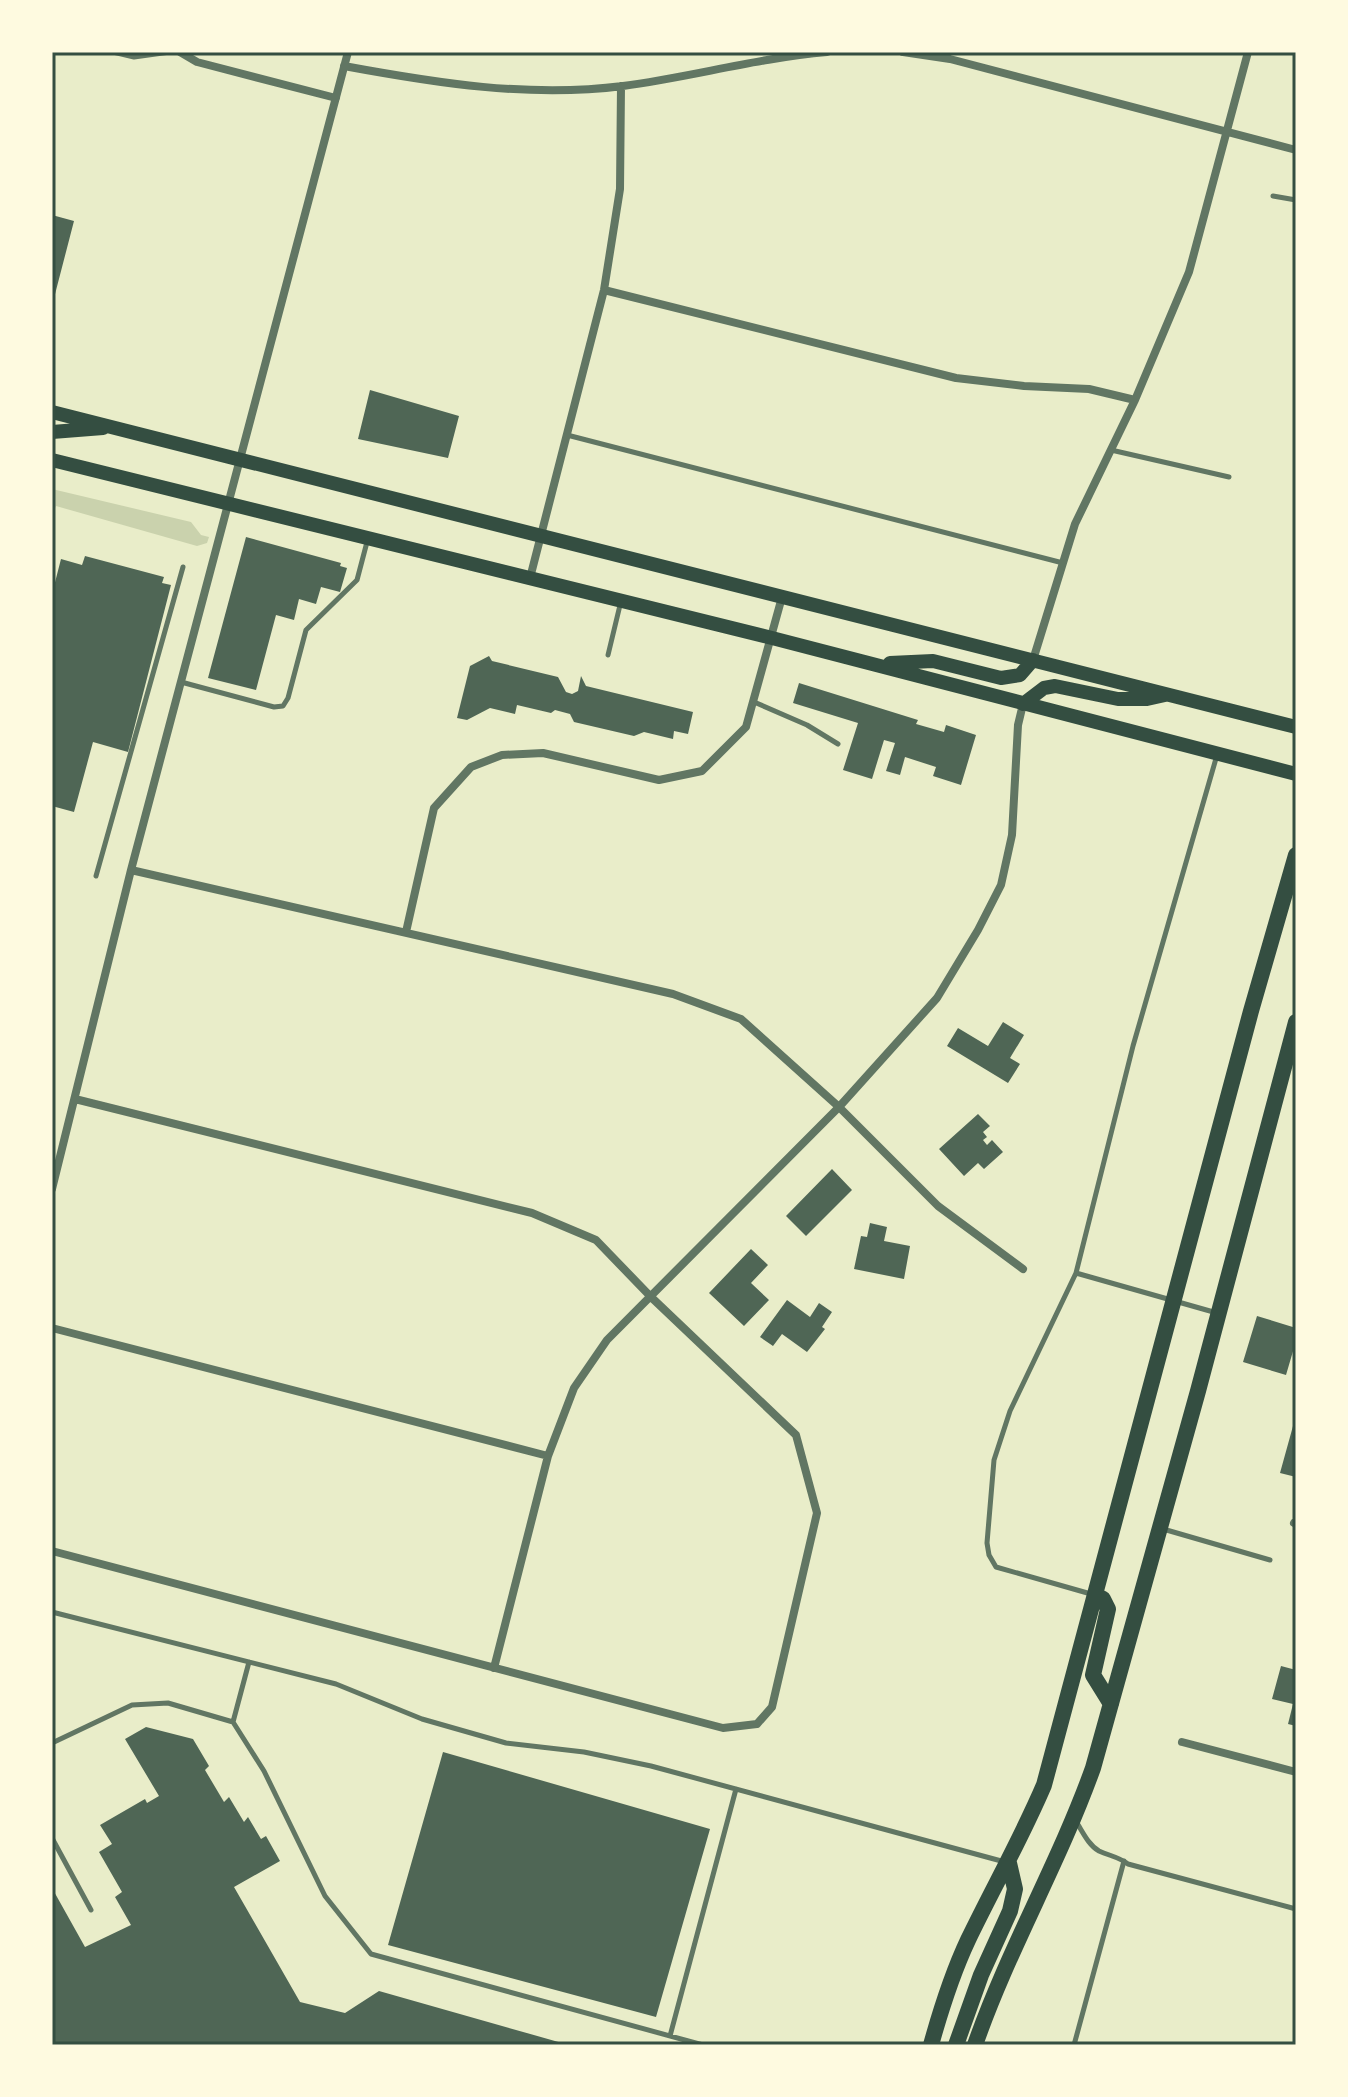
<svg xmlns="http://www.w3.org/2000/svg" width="1348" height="2097" viewBox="0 0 1348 2097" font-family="Overpass,sans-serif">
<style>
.green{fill:#cad2ad}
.building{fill:#4f6655}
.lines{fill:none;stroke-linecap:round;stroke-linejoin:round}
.service{stroke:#617663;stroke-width:5}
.minor{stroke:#617663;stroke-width:8}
.secondary{stroke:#344e41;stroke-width:14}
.primary{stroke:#344e41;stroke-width:16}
.neatline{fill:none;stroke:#344e41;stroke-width:3}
</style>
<rect width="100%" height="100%" fill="#e9edc9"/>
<path class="green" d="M 52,489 L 191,522 L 201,535 L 209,537 L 207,543 L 197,546 L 56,506 L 52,514 Z"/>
<path class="building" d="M 52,215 L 74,221 L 53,302 L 52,301 Z
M 370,390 L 459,416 L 448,458 L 358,439 Z
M 246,537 L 341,563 L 340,566 L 347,568 L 340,592 L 321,587 L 316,604 L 299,599 L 294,620 L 276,615 L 256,690 L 208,678 Z
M 85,556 L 164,577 L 162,583 L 171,585 L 128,752 L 93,742 L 74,812 L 52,806 L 52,594 L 61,559 L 82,565 Z
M 489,656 L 492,661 L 558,677 L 566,692 L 572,694 L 578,691 L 581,676 L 586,686 L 693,712 L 688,734 L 674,731 L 673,739 L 644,732 L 634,736 L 574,722 L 570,714 L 555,710 L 551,713 L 517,705 L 515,714 L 490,708 L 467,720 L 457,718 L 470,666 Z
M 799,683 L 918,720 L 916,724 L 944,732 L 946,725 L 976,735 L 961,785 L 933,776 L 936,767 L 905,757 L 900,775 L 886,771 L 895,743 L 884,740 L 872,779 L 843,770 L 858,723 L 793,703 Z
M 1003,1022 L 1024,1035 L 1010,1058 L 1020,1064 L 1008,1083 L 947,1046 L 958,1028 L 988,1046 Z
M 978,1114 L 990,1126 L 983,1132 L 987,1137 L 983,1140 L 987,1145 L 992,1140 L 1003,1152 L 984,1169 L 978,1163 L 964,1176 L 939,1149 Z
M 832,1169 L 852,1190 L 806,1236 L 786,1216 Z
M 870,1223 L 887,1227 L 884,1241 L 910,1246 L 904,1279 L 854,1269 L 861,1236 L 867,1237 Z
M 751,1249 L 768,1265 L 751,1283 L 769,1300 L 744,1326 L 709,1293 Z
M 787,1300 L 810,1317 L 819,1303 L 832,1312 L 822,1327 L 825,1329 L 807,1352 L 782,1334 L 773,1346 L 760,1337 Z
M 1257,1316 L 1296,1328 L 1296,1341 L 1286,1375 L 1243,1362 Z
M 1293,1426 L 1296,1427 L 1296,1477 L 1280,1473 Z
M 1281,1666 L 1296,1670 L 1296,1726 L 1288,1724 L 1293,1704 L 1272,1699 Z
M 146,1727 L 193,1739 L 209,1766 L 205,1770 L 224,1802 L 229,1797 L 244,1822 L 248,1817 L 261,1839 L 266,1836 L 280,1861 L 234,1887 L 300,2002 L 345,2013 L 379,1991 L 569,2045 L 52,2045 L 52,1888 L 85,1947 L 131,1925 L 115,1897 L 122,1892 L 99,1852 L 112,1844 L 100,1825 L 145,1799 L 147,1803 L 159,1796 L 125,1739 Z
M 443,1752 L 710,1829 L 656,2017 L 388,1945 Z"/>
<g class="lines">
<path class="service" d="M 113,52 L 134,57 L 170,52
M 1273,196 L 1296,200
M 567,435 L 1063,563
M 1111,450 L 1229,477
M 608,655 L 621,601
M 181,682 L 274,707 L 283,706 L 288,698 L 306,630 L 357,580 L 367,542
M 754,702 L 807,725 L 838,744
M 96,876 L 183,567
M 1076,1273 L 1217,1313
M 1163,1529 L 1270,1560
M 1091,1594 L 996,1567 L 989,1555 L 987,1543 L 994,1460 L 1010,1411 L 1076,1273 L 1133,1046 L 1217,755
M 52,1612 L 336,1684 L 422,1719 L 506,1743 L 584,1752 L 651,1766 L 1005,1862
M 233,1722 L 249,1662
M 52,1743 L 132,1705 L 168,1703 L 233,1722 L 264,1771 L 325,1896 L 371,1954 L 703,2045
M 1075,1820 C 1082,1830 1088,1845 1099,1851 C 1110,1856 1119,1857 1128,1864 L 1296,1909
M 52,1838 L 91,1910
M 670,2036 L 736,1789
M 1074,2045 L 1124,1861"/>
<path class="minor" d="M 180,52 L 197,62 L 336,98
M 903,52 L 950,59 L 1296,150
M 344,66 C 436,83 529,98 623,86 C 691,77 758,58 827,52
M 604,290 L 956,378 L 1024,386 L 1089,389 L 1135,400
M 530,578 L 604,290 L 620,189 L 621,86
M 1033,660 L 1075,524 L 1135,400 L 1189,272 L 1248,52
M 131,870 L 673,994 L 741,1019 L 839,1107 L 938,1206 L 1023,1269
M 406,932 L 434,808 L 471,767 L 502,755 L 543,753 L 659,780 L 702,771 L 746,727 L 782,597
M 52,1189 L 131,870 L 348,52
M 52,1328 L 548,1456
M 1294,1523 L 1296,1524
M 52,1551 L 723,1728 L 757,1724 L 772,1707 L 817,1513 L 796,1435 L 651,1297 L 596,1240 L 532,1213 L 75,1099
M 494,1668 L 548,1456 L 574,1388 L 607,1340 L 839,1107 L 937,998 L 978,930 L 1001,885 L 1012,835 L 1018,725 L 1023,704
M 1182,1742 L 1296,1772"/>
<path class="secondary" d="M 52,412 L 1296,727
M 52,432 L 103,428
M 52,460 L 772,638 L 1296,774
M 890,663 L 933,661 L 1001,678 L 1020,675 L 1033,660
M 1023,704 L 1044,688 L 1055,686 L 1118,699 L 1147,699 L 1165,695"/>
<path class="primary" d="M 1095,1595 L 1103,1599 L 1108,1609 L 1093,1675 L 1111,1704
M 931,2045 C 941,2009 952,1974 968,1940 C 993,1888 1021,1839 1044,1785 L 1251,1011 L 1296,855
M 956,2045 L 981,1975 L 1010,1911 L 1015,1889 L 1009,1863
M 975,2045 C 1008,1950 1059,1863 1093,1768 L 1198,1391 L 1296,1022"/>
</g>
<rect width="1348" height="2097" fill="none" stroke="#fefae0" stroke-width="108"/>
<rect x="54" y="54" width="1240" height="1989" class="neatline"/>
</svg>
